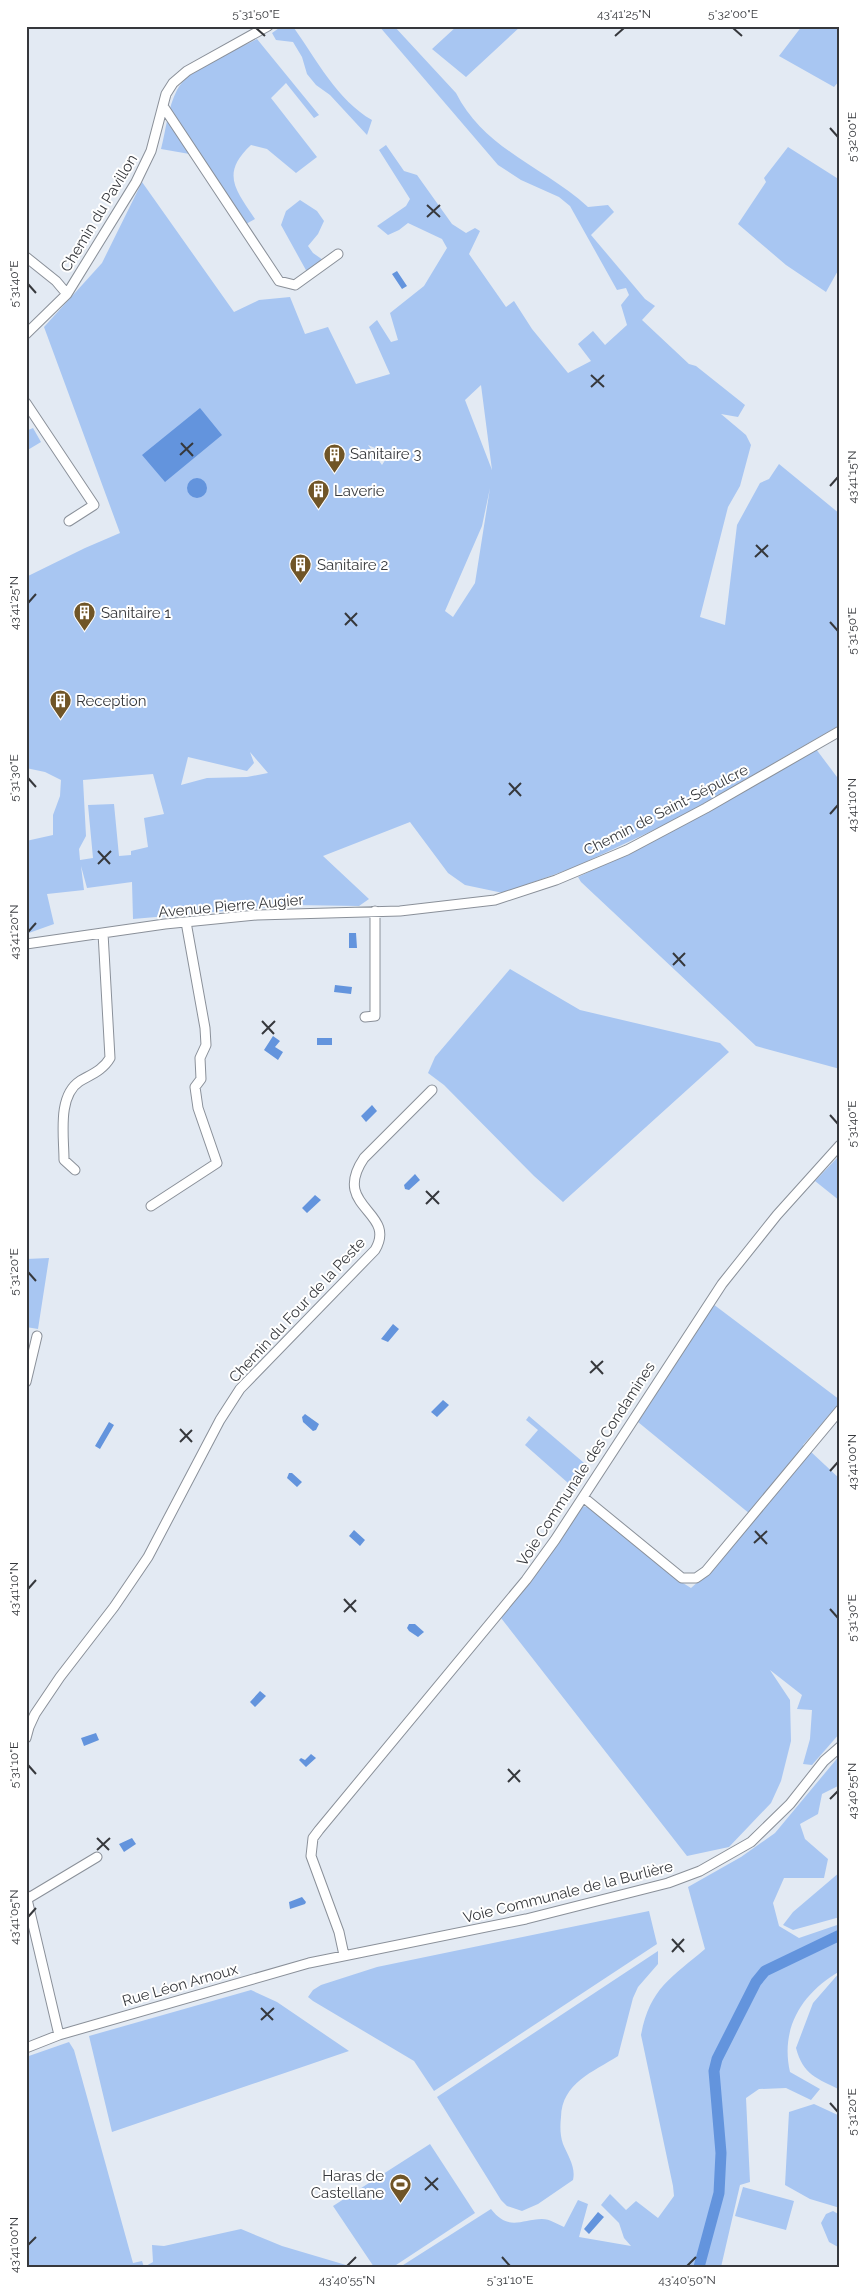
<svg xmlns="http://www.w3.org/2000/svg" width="866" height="2293" viewBox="0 0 866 2293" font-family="Raleway,sans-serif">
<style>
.green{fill:#a8c6f2;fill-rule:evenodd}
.water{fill:#6394dd}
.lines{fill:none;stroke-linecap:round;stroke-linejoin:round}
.canal{stroke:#6394dd;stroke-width:11}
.street-casing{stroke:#8a9099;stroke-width:11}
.street{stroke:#fff;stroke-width:9}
.ticks{fill:none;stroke:#36383c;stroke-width:2}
.labels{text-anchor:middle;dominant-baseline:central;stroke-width:4;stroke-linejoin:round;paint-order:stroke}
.street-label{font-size:15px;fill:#36383c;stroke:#fff}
.poi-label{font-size:15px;fill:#36383c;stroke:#fff;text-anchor:start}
.neatline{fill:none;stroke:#36383c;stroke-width:2}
.ticks-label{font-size:12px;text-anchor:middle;fill:#36383c}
</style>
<rect width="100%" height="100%" fill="#e3eaf3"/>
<path class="green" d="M 282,26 L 294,28 C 316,59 338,101 372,120 L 367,135 L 330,95 L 316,85 L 307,74 L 302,57 L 293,42 L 276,40 L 272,33 Z
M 379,26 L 394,26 L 456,93 C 484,149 544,167 588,207 L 608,205 L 614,212 L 591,235 L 645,299 L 655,306 L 642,320 L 689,364 L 696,366 L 745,405 L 738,417 L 721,414 L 746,435 L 751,445 L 740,486 L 728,507 L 700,617 L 725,625 L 737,525 L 760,483 L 769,479 L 779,464 L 840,514 L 840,725 L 677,819 L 575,867 L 503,893 L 465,885 L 448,873 L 410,822 L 323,856 L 369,899 L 359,906 L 293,905 L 133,919 L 132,882 L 87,888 L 81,866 L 84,890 L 47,894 L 54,924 L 26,934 L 26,841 L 53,835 L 53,815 L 60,796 L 61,780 L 45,772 L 26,768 L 26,577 L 85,548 L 120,533 L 44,327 L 102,263 L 142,182 L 234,312 L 259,300 L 290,297 L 305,334 L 328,327 L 356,384 L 390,374 L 369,327 L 377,320 L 391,342 L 398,340 L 390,313 L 424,286 L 447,248 L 442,239 L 408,223 L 399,230 L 388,235 L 377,226 L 406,206 L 410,199 L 379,150 L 386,145 L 404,171 L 417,175 L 452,224 L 466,233 L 475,228 L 480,231 L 469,254 L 506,307 L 514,301 L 532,329 L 568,373 L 591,361 L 578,344 L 593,331 L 605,345 L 627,325 L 621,305 L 629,295 L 626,288 L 617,290 L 570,206 L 559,197 L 521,180 L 498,165 ZM 481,385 L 492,470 L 465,400 ZM 368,445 L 389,454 L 382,465 ZM 490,488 L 475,583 L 453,617 L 445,611 L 482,526 ZM 250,752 L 268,773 L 247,777 L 207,778 L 181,785 L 188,757 L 247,771 L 254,763 ZM 153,774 L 164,814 L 144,818 L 148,847 L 131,851 L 131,855 L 119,856 L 114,804 L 88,805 L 93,858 L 80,860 L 79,849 L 86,836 L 83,780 Z
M 457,26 L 521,26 L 466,77 L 432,49 Z
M 802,26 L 840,26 L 840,80 L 834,87 L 779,56 Z
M 257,39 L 319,115 L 314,118 L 286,83 L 271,98 L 317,157 L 296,173 L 267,149 L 251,145 C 220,174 236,190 255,219 L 246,224 L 201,156 L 161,149 C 166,130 168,107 177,90 C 188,68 236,50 257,39 Z
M 788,147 L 840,180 L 840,267 L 826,292 L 786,265 L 738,224 L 766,182 L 764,178 Z
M 300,200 L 317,211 L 324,221 L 318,234 L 308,246 L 313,253 L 323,260 L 307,272 L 281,225 L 286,211 Z
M 33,428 L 41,442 L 26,451 L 26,431 Z
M 816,749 L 840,781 L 840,1069 L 756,1046 L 581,882 L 578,877 L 654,841 Z
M 510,969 L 580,1010 L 720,1043 L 729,1052 L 563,1202 L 534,1176 L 444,1085 L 428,1073 L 435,1057 Z
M 837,1158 L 840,1161 L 840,1201 L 815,1181 Z
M 49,1258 L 38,1329 L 26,1327 L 26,1259 Z
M 713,1304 L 840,1400 L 840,1403 L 803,1445 L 804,1447 L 750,1514 L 638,1422 Z
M 529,1416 L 590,1468 L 576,1490 L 525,1445 L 538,1430 L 526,1420 Z
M 810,1451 L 840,1479 L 840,1733 L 812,1765 L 803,1764 L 810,1739 L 812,1710 L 797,1709 L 802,1695 L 770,1670 L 790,1700 L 791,1741 L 781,1781 L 771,1803 L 729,1847 L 687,1856 L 501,1618 L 531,1580 L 581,1506 L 589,1507 L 678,1580 L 691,1588 L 709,1572 Z
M 840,1755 L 840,1785 L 822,1794 L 818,1814 L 800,1824 L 805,1839 L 828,1859 L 824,1878 L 784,1878 L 773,1903 L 779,1926 L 799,1938 L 840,1924 L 840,1971 C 802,1993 780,2028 790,2072 L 820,2089 L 811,2100 L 786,2088 L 759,2089 L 746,2098 L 750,2182 L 740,2185 L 721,2267 L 400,2267 L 491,2209 C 508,2231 520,2220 542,2219 C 550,2219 557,2224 564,2227 L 578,2200 L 588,2204 L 579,2237 L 631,2246 L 624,2238 L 619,2223 L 601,2205 L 610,2194 L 626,2210 L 636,2201 L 658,2218 L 674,2196 L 673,2186 L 641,2035 C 650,1988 671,1978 705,1949 L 688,1887 L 741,1857 L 775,1833 Z
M 840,1872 L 840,1917 L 793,1930 L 783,1925 L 793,1912 Z
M 649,1911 L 657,1944 L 434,2091 L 414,2061 L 313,2001 L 308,1997 L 313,1990 L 321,1985 L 377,1967 Z
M 658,1951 L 658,1964 L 638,1987 L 633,1998 L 618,2056 C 593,2072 562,2083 561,2117 C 560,2126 560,2135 563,2144 C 568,2156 576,2167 573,2180 L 538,2204 L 522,2211 L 507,2206 L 501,2200 L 437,2097 Z
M 840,1972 L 840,2090 C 817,2078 803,2075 796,2048 L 813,2003 Z
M 251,1990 L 277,2002 L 349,2051 L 112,2132 L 89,2036 Z
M 69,2042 L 74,2050 L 133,2263 L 142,2261 L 144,2267 L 153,2262 L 152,2245 L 164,2246 L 241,2229 L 282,2246 L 346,2265 L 345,2267 L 26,2267 L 26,2057 Z
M 814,2104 L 840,2116 L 840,2208 L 810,2199 L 785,2185 L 789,2112 Z
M 430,2144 L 475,2213 L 393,2267 L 374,2267 L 333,2206 Z
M 743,2187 L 794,2201 L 786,2230 L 735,2216 Z
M 833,2211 L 840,2215 L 838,2247 L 829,2242 L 821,2223 L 826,2214 Z"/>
<path class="water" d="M 397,271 L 407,286 L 402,289 L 392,274 Z
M 200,408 L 222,435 L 165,482 L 142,455 Z
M187 488a10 10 0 1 1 20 0a10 10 0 1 1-20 0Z
M 349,933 L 356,933 L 357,948 L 349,948 Z
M 335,985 L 352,987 L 351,994 L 334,992 Z
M 273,1036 L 280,1041 L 275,1047 L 283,1052 L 278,1060 L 264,1050 Z
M 317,1038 L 332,1038 L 332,1045 L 317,1045 Z
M 372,1105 L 377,1111 L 366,1122 L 361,1116 Z
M 415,1174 L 420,1180 L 409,1190 L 405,1189 L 404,1185 Z
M 315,1195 L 321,1200 L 307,1213 L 302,1208 Z
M 393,1324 L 399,1329 L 388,1342 L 381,1339 Z
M 443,1400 L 449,1405 L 437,1417 L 431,1412 Z
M 305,1414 L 319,1424 L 316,1430 L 313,1431 L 303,1422 L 302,1417 Z
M 109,1422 L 114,1425 L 100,1449 L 95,1446 Z
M 289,1473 L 292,1473 L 302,1482 L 297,1487 L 287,1478 Z
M 354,1530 L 365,1540 L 360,1546 L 349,1536 Z
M 409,1624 L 415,1624 L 424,1632 L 418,1637 L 409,1631 L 407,1628 Z
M 260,1691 L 266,1696 L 255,1707 L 250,1702 Z
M 96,1733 L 99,1740 L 84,1746 L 81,1738 Z
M 311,1754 L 316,1758 L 306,1767 L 299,1760 L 301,1758 L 305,1760 Z
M 132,1838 L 136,1844 L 124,1852 L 119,1844 Z
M 302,1897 L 306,1902 L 305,1904 L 290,1909 L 289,1902 Z
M 598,2212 L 604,2217 L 589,2234 L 584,2229 Z"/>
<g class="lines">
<path class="canal" d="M 699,2267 L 719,2193 L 721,2153 L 714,2071 L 717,2059 L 756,1982 L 765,1971 L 840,1935"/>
<defs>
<path id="street" d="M 163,106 L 279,281 L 295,285 L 338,254
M 26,257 L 56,281 L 67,294
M 26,334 L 67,294 L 136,182 L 151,151 L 166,94 L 173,83 L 187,71 L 268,26
M 26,403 L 94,505 L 69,521
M 26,944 L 165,924 L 257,915 L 400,911 L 495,900 L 556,880 L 627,850 L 706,808 L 840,731
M 365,1017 L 375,1016 L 375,911
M 75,1170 L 64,1160 C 64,1136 57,1096 80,1081 C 92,1074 103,1070 110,1058 L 103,933
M 151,1206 L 217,1163 L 198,1108 L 195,1087 L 201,1079 L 200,1058 L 206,1045 L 205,1028 L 186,922
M 26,1382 L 37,1336
M 583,1497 L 682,1578 L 696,1578 L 706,1571 L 840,1410
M 26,1738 L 29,1727 L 35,1714 L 60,1677 L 114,1607 L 148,1557 L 220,1420 L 240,1389 L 375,1250 C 398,1211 330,1208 364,1158 L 432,1090
M 26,1895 L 59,2035
M 27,1899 L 97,1857
M 344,1955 L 339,1932 L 311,1856 L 313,1838 L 319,1830 L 526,1580 L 555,1540 L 722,1284 L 777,1215 L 840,1145
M 26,2048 L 59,2035 L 309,1963 L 526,1919 L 668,1883 L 700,1871 L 751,1842 L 790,1804 L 824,1761 L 840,1747"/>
</defs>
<use href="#street" class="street-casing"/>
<use href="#street" class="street"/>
</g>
<path class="ticks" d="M 256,28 L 265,36M 733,28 L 742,36M 615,36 L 624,28M 830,128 L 838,137M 427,205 L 440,217M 427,217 L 440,205M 28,284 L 36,293M 591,375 L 604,387M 591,387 L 604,375M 181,443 L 193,456M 180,455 L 193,443M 830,486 L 838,477M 756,545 L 768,557M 755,557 L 768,545M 28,603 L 36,594M 345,613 L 357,626M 830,622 L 838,631M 345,625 L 357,613M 28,778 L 36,787M 509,783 L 521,796M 509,795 L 521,783M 830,814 L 838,805M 98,851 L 110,864M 98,864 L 111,851M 28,932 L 36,923M 673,953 L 685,966M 673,965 L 685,953M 262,1021 L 274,1034M 262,1034 L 275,1021M 830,1115 L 838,1124M 426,1191 L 439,1204M 426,1204 L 439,1191M 28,1272 L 36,1281M 591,1361 L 603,1374M 590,1373 L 603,1361M 180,1429 L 192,1442M 180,1442 L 192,1430M 830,1471 L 838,1462M 755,1531 L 767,1544M 754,1543 L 767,1531M 28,1589 L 36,1580M 344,1599 L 356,1612M 830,1609 L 838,1618M 344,1612 L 356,1600M 28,1765 L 36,1774M 508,1769 L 520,1782M 508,1782 L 520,1770M 830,1799 L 838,1791M 97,1838 L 109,1850M 97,1850 L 110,1838M 28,1917 L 36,1908M 672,1939 L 684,1952M 672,1952 L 684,1939M 261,2008 L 273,2020M 261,2020 L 274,2008M 830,2103 L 838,2112M 425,2177 L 438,2190M 425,2190 L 438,2178M 28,2245 L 36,2237M 502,2257 L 510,2266M 347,2266 L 356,2257M 687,2266 L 696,2257"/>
<defs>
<symbol id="building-pin" viewBox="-11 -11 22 30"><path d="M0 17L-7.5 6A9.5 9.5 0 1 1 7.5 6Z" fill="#705527" stroke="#fff"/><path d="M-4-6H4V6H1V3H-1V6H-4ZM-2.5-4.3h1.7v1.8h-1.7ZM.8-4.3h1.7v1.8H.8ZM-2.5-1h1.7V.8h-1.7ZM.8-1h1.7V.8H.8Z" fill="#fff"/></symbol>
<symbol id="stadium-pin" viewBox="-11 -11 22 30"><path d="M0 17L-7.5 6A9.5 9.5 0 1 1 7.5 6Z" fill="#705527" stroke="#fff"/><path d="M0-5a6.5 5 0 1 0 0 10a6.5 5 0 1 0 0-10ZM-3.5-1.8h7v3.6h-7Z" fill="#fff"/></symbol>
</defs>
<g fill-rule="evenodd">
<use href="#building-pin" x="322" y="442" width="25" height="34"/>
<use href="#building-pin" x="306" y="478" width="25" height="34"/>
<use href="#building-pin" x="288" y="552" width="25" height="34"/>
<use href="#building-pin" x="72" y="600" width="25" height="34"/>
<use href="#building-pin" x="48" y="688" width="25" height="34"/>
<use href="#stadium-pin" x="388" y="2172" width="25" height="34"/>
</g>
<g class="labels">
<g class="street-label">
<text transform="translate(99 213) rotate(-59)">Chemin du Pavillon</text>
<text transform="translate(666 810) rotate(-27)">Chemin de Saint-Sépulcre</text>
<text transform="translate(231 906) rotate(-5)">Avenue Pierre Augier</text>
<text transform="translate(297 1310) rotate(-47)">Chemin du Four de la Peste</text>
<text transform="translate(586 1464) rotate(-57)">Voie Communale des Condamines</text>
<text transform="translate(568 1892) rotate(-14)">Voie Communale de la Burlière</text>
<text transform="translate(180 1985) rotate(-16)">Rue Léon Arnoux</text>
</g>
<g class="poi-label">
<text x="350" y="454">Sanitaire 3</text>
<text x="334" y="491">Laverie</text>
<text x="317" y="565">Sanitaire 2</text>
<text x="101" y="613">Sanitaire 1</text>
<text x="76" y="701">Reception</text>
<text x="384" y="2176" text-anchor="end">Haras de<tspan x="384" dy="17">Castellane</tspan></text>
</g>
</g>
<rect width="866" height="2293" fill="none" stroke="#ffffff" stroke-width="55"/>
<rect x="28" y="28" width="810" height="2238" class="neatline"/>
<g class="ticks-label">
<text x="256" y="18">5°31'50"E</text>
<text x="624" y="18">43°41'25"N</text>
<text x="733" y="18">5°32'00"E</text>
<text transform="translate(852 137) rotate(-90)" y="4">5°32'00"E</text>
<text transform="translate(14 284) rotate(-90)" y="4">5°31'40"E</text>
<text transform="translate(852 477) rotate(-90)" y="4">43°41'15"N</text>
<text transform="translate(14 603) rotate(-90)" y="4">43°41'25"N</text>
<text transform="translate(852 631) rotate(-90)" y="4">5°31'50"E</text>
<text transform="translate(14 778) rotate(-90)" y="4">5°31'30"E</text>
<text transform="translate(852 805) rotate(-90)" y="4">43°41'10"N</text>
<text transform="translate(14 932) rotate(-90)" y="4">43°41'20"N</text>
<text transform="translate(852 1124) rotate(-90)" y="4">5°31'40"E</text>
<text transform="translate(14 1272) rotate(-90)" y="4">5°31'20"E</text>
<text transform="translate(852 1462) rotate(-90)" y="4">43°41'00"N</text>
<text transform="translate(14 1589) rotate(-90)" y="4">43°41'10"N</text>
<text transform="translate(852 1618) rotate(-90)" y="4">5°31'30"E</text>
<text transform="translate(14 1765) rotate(-90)" y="4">5°31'10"E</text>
<text transform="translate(852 1791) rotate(-90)" y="4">43°40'55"N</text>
<text transform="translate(14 1917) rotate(-90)" y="4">43°41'05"N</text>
<text transform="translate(852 2112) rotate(-90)" y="4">5°31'20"E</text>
<text transform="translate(14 2245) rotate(-90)" y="4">43°41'00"N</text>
<text x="347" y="2284">43°40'55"N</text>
<text x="510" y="2284">5°31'10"E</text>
<text x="687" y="2284">43°40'50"N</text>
</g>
</svg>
